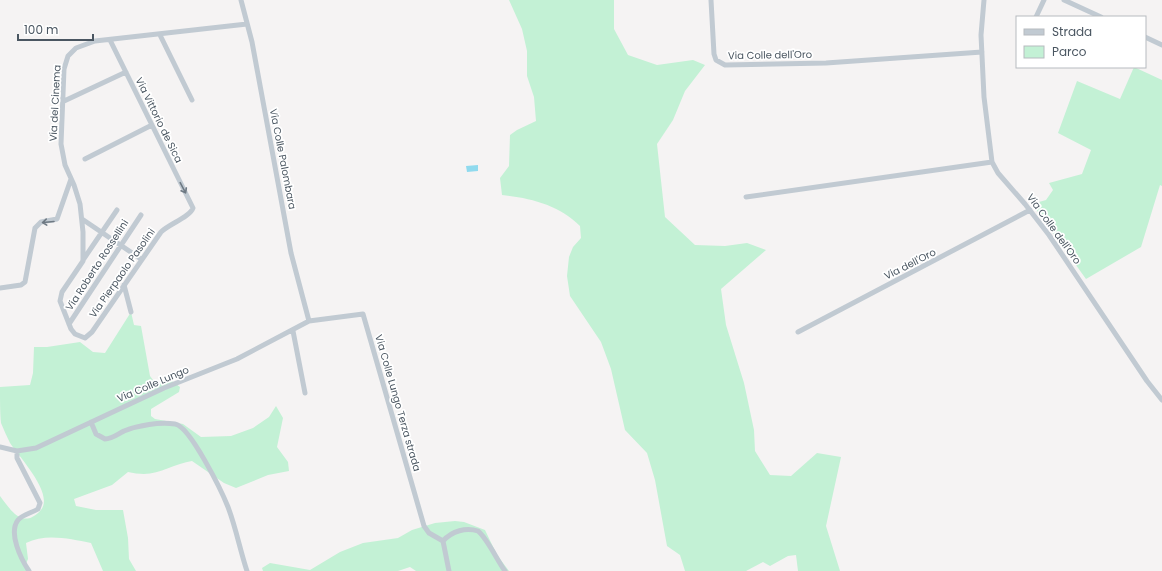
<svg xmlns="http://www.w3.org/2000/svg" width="1162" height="571" viewBox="0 0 1162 571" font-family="Poppins,sans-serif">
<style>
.green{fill:#c3f1d5}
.water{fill:#90daee}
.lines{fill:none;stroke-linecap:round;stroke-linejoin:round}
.minor{stroke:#c1cad2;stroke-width:5}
.oneway{stroke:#6e7983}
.labels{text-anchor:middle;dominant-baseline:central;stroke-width:3.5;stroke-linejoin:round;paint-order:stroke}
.street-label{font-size:10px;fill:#4a5661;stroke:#fff}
</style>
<rect width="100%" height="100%" fill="#f5f3f3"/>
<path class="green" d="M 509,0 L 614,0 L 614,29 L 628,55 L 657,65 L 693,60 L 705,65 L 685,91 L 673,120 L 657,144 L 665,217 L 695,245 L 725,246 L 747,243 L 766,250 L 721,289 L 726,325 L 744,383 L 754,430 L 755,451 L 770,475 L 791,476 L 817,453 L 841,457 L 826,526 L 840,571 L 798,571 L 796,555 L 788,556 L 770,566 L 763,562 L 746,571 L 685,571 L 680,555 L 667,546 L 655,480 L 647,453 L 625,430 L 611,369 L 601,342 L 570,296 L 567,276 L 569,257 L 573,247 L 581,238 L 580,226 C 559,205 531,198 502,195 L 500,178 L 509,166 L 510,135 L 517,130 L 536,121 L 534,97 L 527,76 L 527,51 L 522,29 Z
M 1134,67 L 1162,80 L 1162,186 L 1160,185 L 1141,247 L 1086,279 L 1032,204 L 1046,200 L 1053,190 L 1049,183 L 1082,174 L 1091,150 L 1058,133 L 1077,81 L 1120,99 Z
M 131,312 L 134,325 L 141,326 L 150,376 L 156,384 L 172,381 L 180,387 L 179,392 L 151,409 L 151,416 L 155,419 L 183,424 L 201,437 L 231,436 L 253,428 L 269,417 L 276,406 L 283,418 L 277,447 L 288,462 L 289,471 L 268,475 L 236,488 L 224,483 L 192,461 C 176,463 160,474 144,474 C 139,474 133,473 128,472 L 112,485 L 74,499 L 76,506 L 96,510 L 123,510 L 128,538 L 129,559 L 136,571 L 103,571 L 91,543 C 70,539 46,533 26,543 L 28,559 L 25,566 L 29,571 L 0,571 L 0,496 C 10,509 22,530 40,511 C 56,495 19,457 10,443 C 7,437 4,430 1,423 C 0,414 0,397 0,387 L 30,385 L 33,373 L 34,347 L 47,347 L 80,342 L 93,352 L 105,353 Z
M 455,521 L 464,522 L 485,530 L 497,555 L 509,571 L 416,571 L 410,567 L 398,571 L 263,571 L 262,568 L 270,563 L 310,570 L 340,552 L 363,543 L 398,538 L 412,530 L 435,523 Z"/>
<path class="water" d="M 478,165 L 478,171 L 467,172 L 466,166 Z"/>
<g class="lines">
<path class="minor" d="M 241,0 L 252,42 L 291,253 L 309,321
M 711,0 L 714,54 L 716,60 L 725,65 L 826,63 L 982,52
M 984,0 L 981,35 L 984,97 L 992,162 L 998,173 L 1025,204 L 1049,235 L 1147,381 L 1162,400
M 1064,0 L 1101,17
M 1036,17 L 1044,0
M 160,35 L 192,100
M 1145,37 L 1162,45
M 110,40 L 193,208 C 190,217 169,224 161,232 L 92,332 L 85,338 L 75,334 L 71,329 L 60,301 L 62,292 L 83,261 L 83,232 L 80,204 L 74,185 L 65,165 L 61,144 L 64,69 L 68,56 L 76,48 L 95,41 L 247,24
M 62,102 L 126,72
M 85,159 L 152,125
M 746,197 L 992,162
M 82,219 L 141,259
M 83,260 L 117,210
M 124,285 L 131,312
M 0,288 L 21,285 L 25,282 L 35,228 L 41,222 L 57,219 L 71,179
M 69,324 L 141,215
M 293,331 L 305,393
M 798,332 L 1030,210
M 91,422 L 96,434 L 105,439 C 112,439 118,434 124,431 C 139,425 159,422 175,424 C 190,426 222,492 228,507 C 236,528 240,550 247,571
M 0,447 L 17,451 L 36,448 L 164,388 L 237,359 L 309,321 L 363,314 L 424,526 L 429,533 L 443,541 L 449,571
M 17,451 L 17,458 L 40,503 L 38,509 C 32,513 23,514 18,520 C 8,533 21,559 29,571
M 443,541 C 452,531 466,527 478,531 C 487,538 497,560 505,571"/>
</g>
<defs><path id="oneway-shaft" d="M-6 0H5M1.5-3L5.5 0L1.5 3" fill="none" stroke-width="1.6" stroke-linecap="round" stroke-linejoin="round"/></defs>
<g class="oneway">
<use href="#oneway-shaft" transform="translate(183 188) rotate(62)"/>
<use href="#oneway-shaft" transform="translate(48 222) rotate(175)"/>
</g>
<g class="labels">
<g class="street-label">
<text transform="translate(770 55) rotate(-1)">Via Colle dell'Oro</text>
<text transform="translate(55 103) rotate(-87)">Via del Cinema</text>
<text transform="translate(159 120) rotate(64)">Via Vittorio de Sica</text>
<text transform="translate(283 159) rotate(79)">Via Colle Palombara</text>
<text transform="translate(1054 229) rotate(54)">Via Colle dell'Oro</text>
<text transform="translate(910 264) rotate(-27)">Via dell'Oro</text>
<text transform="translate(97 265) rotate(-57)">Via Roberto Rossellini</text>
<text transform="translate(122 273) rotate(-55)">Via Pierpaolo Pasolini</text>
<text transform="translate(153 384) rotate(-23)">Via Colle Lungo</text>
<text transform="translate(398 403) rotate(74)">Via Colle Lungo Terza strada</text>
</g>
</g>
<rect x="1016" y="16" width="130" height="52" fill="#ffffff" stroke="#b7bbc0"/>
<rect x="1024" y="29" width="20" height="6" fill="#c1cad2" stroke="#b7bbc0"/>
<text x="1052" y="36" font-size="12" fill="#4a5661">Strada</text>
<rect x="1024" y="46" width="20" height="12" fill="#c3f1d5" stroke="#b7bbc0"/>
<text x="1052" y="56" font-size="12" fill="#4a5661">Parco</text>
<path d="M18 34v6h75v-6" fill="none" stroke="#4a5661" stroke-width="2"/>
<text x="24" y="34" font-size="12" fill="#4a5661" stroke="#ffffff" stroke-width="3" paint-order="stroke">100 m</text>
</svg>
